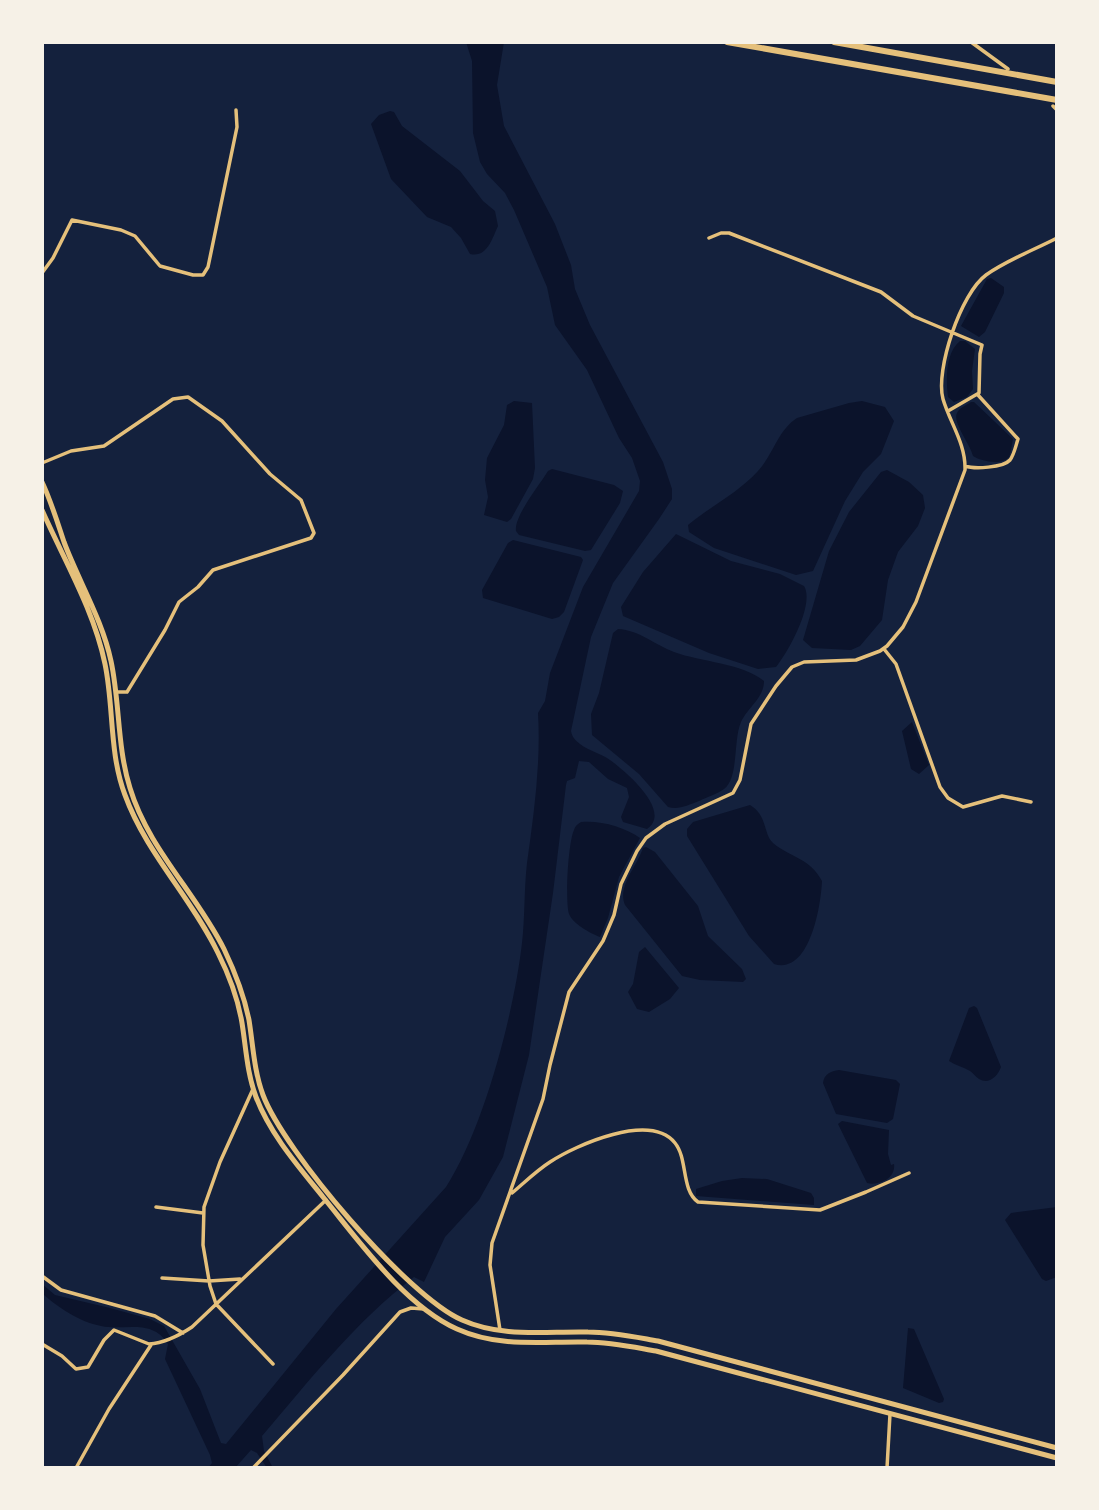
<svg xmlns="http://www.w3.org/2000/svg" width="1099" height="1510" viewBox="0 0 1099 1510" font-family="Signika,sans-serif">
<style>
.water{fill:#0b132b}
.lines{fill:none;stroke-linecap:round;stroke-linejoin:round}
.minor{stroke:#e5c07b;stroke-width:3.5}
.primary{stroke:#e5c07b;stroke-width:5}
.motorway{stroke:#e5c07b;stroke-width:6}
</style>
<rect width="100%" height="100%" fill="#14213d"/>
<path class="water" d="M 466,42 L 504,42 L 497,85 L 504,126 L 555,224 L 571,265 L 575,289 L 590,325 L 663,462 L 672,489 L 672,499 L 659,519 L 613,583 L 591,637 L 571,731 C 572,737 575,740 580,744 C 589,751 600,753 610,760 C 625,771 673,811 647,829 L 623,822 L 621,817 L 629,797 L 627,788 L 608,779 L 589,762 L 579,761 L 575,778 L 567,781 L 566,785 L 553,893 L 529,1055 L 503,1157 L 479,1200 L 445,1237 L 424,1282 L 414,1277 C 356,1321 309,1381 262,1436 L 264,1451 L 273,1468 L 267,1468 L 257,1453 L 251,1450 L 235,1468 L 208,1468 L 212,1463 L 210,1455 L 165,1359 L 168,1344 C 152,1318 125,1331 101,1326 C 80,1322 57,1307 42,1293 L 42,1284 L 55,1295 L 110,1308 L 150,1319 L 164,1326 L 200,1389 L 221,1443 L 226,1444 L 336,1309 L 446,1187 C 484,1128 514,1013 522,943 C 525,916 524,889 527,863 C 534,813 541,763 538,713 L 545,701 L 550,673 L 583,587 L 639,491 L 640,481 L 632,458 L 619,438 L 587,370 L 555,325 L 547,287 L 514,210 L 505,193 L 487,174 L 480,162 L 473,133 L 472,61 Z
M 390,111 L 394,112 L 402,126 L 460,171 L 483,201 L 495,211 L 498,226 C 492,239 487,258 470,254 L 461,238 L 451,227 L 427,217 L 391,179 L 371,124 L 379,115 Z
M 991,278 L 1004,287 L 1004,293 L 985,332 L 979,337 L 961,326 L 987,279 Z
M 960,341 L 965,341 L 975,349 L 972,371 L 973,389 L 967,397 L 954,402 L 948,397 C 946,380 945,353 960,341 Z
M 514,401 L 532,403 L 535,468 L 533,479 L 511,519 L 507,522 L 484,515 L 488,497 L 485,480 L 487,458 L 504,425 L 507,405 Z
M 862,401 L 885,407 L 894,421 L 881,454 L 863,472 L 845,501 L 813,571 L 796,575 L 714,548 L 689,532 L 688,525 C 711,506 738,493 758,471 C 773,455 778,430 797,418 L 849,403 Z
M 971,402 L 974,402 L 1013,439 C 1012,443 1011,453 1009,457 C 1002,466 980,461 973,456 C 971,445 952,422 957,413 C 959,408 967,405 971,402 Z
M 552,469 L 614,485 L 623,491 L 620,503 L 591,550 L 585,551 L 519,535 L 516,531 C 514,516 539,486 548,471 Z
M 887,470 L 909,482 L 923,495 L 925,508 L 918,526 L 898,552 L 888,580 L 882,620 L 860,646 L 851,650 L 812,648 L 803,640 L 829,551 L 849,512 L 881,472 Z
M 676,534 L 731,561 L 780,574 L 804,586 C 815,604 788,652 776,667 L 758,669 L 709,653 L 623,616 L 621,607 L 643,572 Z
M 513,540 L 581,557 L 583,560 L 564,612 L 559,617 L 552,619 L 483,598 L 482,590 L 508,543 Z
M 618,629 C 639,630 655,645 674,652 C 701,662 742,663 764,681 C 764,698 748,707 741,722 C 733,740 739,778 724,789 C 717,794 707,797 699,801 C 688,805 679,810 668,807 L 639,774 L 592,735 L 591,714 L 599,693 L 613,633 Z
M 912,722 L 929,765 L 919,774 L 911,769 L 902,731 Z
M 750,805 C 768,816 763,834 773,843 C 791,858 810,858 822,881 C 821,905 810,975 774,964 L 749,936 L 687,836 L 687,829 L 693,822 Z
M 581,822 C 600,820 625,827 640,838 L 619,877 L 608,918 L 600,937 C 590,933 573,924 569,914 C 565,901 568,843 574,830 C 576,825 577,825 581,822 Z
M 646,847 L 655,852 L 698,906 L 708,936 L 742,969 L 746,979 L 743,982 L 700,980 L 682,976 L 625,905 C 617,887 637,866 643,848 Z
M 645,947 L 679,988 L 670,999 L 649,1012 L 637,1009 L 628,992 L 633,984 L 639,952 Z
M 974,1006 L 977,1008 L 1001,1067 C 998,1076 989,1085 979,1079 C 976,1077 973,1073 970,1071 C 963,1067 955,1065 949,1061 L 969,1008 Z
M 839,1070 L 896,1080 L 900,1084 L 893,1119 L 887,1123 L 836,1114 L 823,1083 C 824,1074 831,1071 839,1070 Z
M 842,1121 L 889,1130 L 888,1154 L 891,1165 L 894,1164 C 896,1178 880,1186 867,1183 L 838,1124 Z
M 742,1178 L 767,1179 L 811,1193 L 814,1198 L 814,1205 L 696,1196 L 696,1189 L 722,1181 Z
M 1057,1207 L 1057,1277 L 1046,1281 L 1042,1279 L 1005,1220 L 1011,1213 Z
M 908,1328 L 914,1329 L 944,1399 L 943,1402 L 939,1403 L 903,1388 Z"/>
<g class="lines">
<path class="minor" d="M 971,42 L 1008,69
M 1053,106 L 1057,110
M 709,238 L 721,233 L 729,233 L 881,292 L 913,316 L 982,345 L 980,354 L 979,393 L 948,411
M 42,273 L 53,258 L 72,220 L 121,230 L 135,236 L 160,266 L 193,275 L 203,275 L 208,267 L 237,127 L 236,110
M 42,463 L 71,451 L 104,446 L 173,399 L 188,397 L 222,421 L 270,474 L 301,500 L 314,533 L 311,538 L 213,570 L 198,587 L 179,602 L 165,630 L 127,692 L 116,692
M 965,466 C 974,469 1003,468 1010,460 C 1014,455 1016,445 1018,439 L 978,395
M 884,649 L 896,664 L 940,787 L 948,798 L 963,807 L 1002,796 L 1031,802
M 253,1089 L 220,1162 L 204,1207 L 203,1245 L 210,1286 L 216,1304 L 273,1364
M 512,1193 C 524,1183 536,1171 550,1162 C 576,1145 650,1112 675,1143 C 688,1159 681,1190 698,1202 L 820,1210 L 866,1192 L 909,1173
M 156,1207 L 203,1213
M 42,1276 L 61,1290 L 155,1316 L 183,1333
M 162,1278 L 209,1281 L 240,1279
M 500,1330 L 490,1265 L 492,1243 L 543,1099 L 550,1065 L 569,992 L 603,941 L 614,915 L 621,884 L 637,851 L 646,838 L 665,824 L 733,793 L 740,780 L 751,724 L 776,686 L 792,667 L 804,662 L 856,660 L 880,651 L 887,646 L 903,627 L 916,602 L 965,470 C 966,444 950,423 943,399 C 935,370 961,293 986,275 C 1007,260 1034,250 1057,238
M 42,1344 L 62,1356 L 76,1369 L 88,1367 L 104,1340 L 114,1330 L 149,1344 C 164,1343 180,1335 192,1327 L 326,1200
M 76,1468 L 109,1409 L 151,1345
M 253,1468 L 343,1375 L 400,1312 L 411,1308 L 424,1309
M 887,1468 L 890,1414"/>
<path class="primary" d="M 42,482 C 51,501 57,521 64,542 C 79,582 102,619 111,661 C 120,703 117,747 130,788 C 148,848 196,893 224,949 C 235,972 244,995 249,1020 C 253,1045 254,1071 263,1095 C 284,1151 407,1296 462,1320 C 502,1338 545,1331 588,1332 C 612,1332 635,1337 658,1341 L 1057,1448
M 42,510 C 64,560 94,610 105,664 C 114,707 109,753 125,795 C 146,853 191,897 218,953 C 229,975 238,999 242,1023 C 246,1048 247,1073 256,1097 C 270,1134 298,1166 323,1197 C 359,1241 404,1305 457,1329 C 499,1348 542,1341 587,1342 C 610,1342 633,1347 656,1351 L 1057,1458"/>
<path class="motorway" d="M 727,42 L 1057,100
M 834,42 L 1057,82"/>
</g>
<rect width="1099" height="1510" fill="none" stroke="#f6f1e7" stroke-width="88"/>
</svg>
